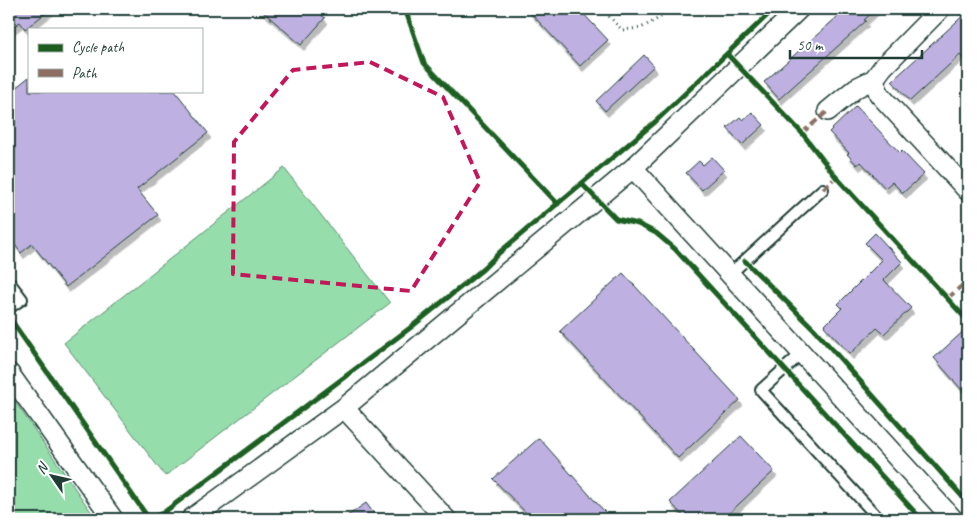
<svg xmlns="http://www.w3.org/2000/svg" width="977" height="528" viewBox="0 0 977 528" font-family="Caveat,sans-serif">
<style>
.green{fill:#96ddac;stroke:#5a8d70}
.building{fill:#beb0e1;stroke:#1f3d34;filter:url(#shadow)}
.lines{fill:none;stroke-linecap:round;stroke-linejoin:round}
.service-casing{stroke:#1f3d34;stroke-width:14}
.minor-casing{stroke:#1f3d34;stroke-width:22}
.path{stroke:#1f3d34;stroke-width:3;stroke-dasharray:1 4;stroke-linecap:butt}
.service{stroke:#fff;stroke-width:10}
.minor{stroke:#fff;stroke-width:19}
.quiet{stroke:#8d6e63;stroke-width:4;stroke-dasharray:8 4;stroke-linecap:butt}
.cycleway-casing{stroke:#fff;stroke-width:8}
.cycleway{stroke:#1b5e20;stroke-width:5}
.marked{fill:none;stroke:#c2185b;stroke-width:4;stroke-dasharray:10 6;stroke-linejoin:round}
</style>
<defs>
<filter id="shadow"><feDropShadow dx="3" dy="5.5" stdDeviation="0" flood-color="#0004"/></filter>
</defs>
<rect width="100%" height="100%" fill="#fff"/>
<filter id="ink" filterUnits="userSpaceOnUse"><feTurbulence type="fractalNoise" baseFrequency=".02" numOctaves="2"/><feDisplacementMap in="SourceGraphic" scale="10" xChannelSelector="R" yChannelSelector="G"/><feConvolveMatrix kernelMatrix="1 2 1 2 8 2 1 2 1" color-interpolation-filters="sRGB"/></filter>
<g filter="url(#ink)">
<path class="green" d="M 284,168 L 390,303 L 165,476 L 64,343 Z
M 9,393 L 96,519 L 9,519 Z"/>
<path class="building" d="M 9,9 L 51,9 L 25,29 L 20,22 L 9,30 Z
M 260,9 L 315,9 L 325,18 L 301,45 Z
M 527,9 L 579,9 L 608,40 L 580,66 Z
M 846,9 L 876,9 L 864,20 L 866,21 L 779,99 L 764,82 Z
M 968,11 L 968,64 L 960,55 L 910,101 L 892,81 Z
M 644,55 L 654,66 L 605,111 L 596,101 Z
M 29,77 L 29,91 L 175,91 L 208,133 L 137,189 L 158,215 L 66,287 L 32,244 L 21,253 L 9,237 L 9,93 Z
M 856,106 L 900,153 L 902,151 L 924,174 L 903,193 L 892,182 L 885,188 L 861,162 L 857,165 L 847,154 L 849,153 L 829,132 Z
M 752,112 L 764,125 L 742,145 L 727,128 L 740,117 L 743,120 Z
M 712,157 L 724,170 L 702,190 L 686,173 L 699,161 L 703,165 Z
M 875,233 L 902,262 L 884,280 L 911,308 L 884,334 L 877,328 L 850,354 L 824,326 L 842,308 L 838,304 L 882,260 L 865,243 Z
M 623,273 L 740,400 L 678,458 L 560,331 Z
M 968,327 L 968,397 L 934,358 Z
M 741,436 L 774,471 L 723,519 L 686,519 L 670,502 Z
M 539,438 L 611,519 L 532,519 L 493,479 Z
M 366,503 L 378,519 L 343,519 Z"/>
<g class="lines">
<defs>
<path id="service" d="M 729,275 L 823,189
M 9,282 L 22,299 L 9,308
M 801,354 L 761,390 L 879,519"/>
<path id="minor" d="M 874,79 L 879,94 L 968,191
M 828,111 L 856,88 L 874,79 L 883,67 L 940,9
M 633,168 L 953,519
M 9,373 L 113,519
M 344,408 L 446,519
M 191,519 L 344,408 L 633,168 L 799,9"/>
</defs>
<use href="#service" class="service-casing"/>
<use href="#minor" class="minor-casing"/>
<path class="path" d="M 602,9 L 622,30 L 641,28 L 661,17"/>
<use href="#service" class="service"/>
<use href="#minor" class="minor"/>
<path class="quiet" d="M 802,133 L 828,111
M 823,189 L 836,177
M 948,298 L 968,280"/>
<defs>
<path id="cycleway" d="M 405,9 L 424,63 L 558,204
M 727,54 L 802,133 L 836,177 L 968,321
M 582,184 L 616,219 L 638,224 L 656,233 L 675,249 L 921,519
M 745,261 L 814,329 L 968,503
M 9,317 L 149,519
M 148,519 L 163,513 L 410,328 L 483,269 L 500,252 L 655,122 L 774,9"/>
</defs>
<use href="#cycleway" class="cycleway-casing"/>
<use href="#cycleway" class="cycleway"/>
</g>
</g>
<path class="marked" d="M 370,62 L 443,97 L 480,182 L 411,291 L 233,274 L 234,142 L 293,70 Z"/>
<rect width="977" height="528" fill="none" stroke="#fff" stroke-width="30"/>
<rect x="15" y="15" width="947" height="498" fill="none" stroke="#1f3d34" stroke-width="2" filter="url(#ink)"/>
<rect x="28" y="28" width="175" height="65" fill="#ffffff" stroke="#a5b1ae"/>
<rect x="38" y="44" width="25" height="8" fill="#1b5e20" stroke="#a5b1ae"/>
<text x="72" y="52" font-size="15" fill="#1f3d34">Cycle path</text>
<rect x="38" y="69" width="25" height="8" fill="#8d6e63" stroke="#a5b1ae"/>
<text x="72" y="78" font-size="15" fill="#1f3d34">Path</text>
<g transform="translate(52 476) rotate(304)" stroke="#ffffff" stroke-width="4" paint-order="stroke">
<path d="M0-4L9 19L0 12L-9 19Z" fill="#1f3d34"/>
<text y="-8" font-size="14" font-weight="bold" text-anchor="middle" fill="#1f3d34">N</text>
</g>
<path d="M790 50v8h132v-8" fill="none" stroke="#1f3d34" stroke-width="2.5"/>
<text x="797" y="50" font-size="15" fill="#1f3d34" stroke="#ffffff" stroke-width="4" paint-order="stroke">50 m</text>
</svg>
